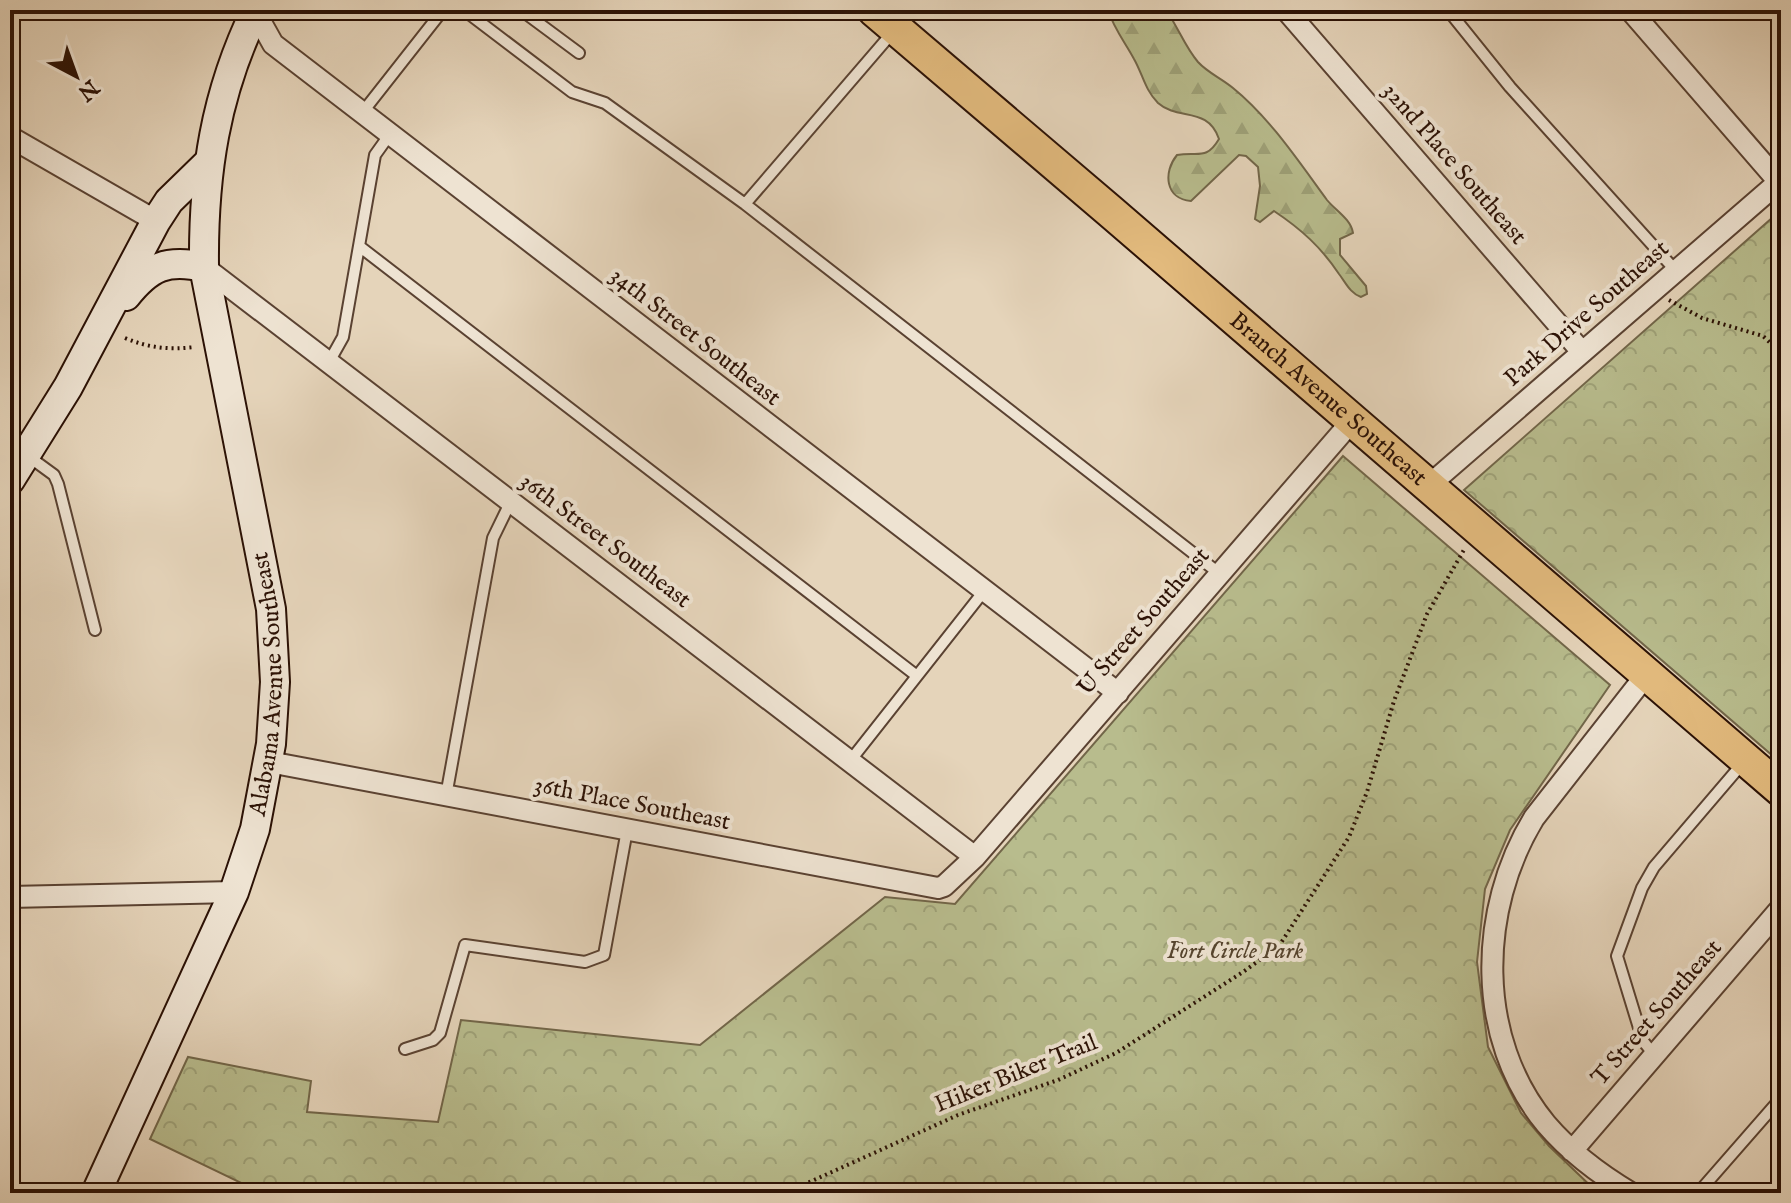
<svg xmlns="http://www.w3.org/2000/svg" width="1791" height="1203" viewBox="0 0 1791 1203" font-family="'IM FELL English',serif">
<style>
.forest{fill:url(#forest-firs);stroke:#726649;stroke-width:2}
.park{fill:url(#park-crowns);stroke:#726649;stroke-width:2}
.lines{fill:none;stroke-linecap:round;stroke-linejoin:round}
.service-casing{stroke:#5a4232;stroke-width:14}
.minor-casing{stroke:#5a4232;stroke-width:24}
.secondary-casing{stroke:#2b1105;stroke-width:32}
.trunk-casing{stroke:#2b1105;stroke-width:36}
.path{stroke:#2b1105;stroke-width:4;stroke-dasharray:2 4;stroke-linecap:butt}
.service{stroke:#eee3d2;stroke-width:10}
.minor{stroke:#eee3d2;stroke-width:20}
.secondary{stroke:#eee3d2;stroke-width:28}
.trunk{stroke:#e2ba7d;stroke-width:32}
.labels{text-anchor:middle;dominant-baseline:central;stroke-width:8;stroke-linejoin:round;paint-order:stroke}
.street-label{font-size:24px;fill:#2b1105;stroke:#eee3d2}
.park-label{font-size:24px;font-style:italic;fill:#55442e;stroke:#eee3d2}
</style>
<defs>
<pattern id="forest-firs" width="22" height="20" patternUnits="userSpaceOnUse" patternTransform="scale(2)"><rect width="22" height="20" fill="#b8bc8d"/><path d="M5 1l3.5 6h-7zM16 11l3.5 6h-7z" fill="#9ea178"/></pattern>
<pattern id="park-crowns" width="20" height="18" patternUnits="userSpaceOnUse" patternTransform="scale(2)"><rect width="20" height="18" fill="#b8bc8d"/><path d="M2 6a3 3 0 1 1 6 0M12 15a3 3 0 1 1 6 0" fill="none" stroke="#9ea178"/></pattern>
</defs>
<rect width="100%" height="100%" fill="#e5d4ba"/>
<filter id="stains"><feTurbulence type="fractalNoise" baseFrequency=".0025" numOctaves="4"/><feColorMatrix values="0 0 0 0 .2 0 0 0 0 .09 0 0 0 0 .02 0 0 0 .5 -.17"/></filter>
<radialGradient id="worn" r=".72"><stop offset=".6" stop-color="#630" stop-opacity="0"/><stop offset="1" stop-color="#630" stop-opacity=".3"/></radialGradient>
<path class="forest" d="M 1108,10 L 1166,10 C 1178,27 1185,47 1198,62 C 1208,73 1221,78 1233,88 C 1270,118 1299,162 1327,200 C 1335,210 1351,219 1353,233 L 1340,239 L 1340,255 L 1366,286 L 1367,294 L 1361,297 C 1350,293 1346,283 1339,274 C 1321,247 1301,229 1274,211 L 1260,222 L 1255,219 L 1260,186 L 1258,167 L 1246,156 L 1239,155 L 1191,201 C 1165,199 1163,172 1177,155 C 1198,151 1206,161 1219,139 C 1208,106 1178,121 1158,103 C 1145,90 1143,75 1134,59 C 1125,42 1114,29 1108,10 Z"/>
<path class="park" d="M 1781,210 L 1781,763 L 1464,490 Z
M 1343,456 L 1610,685 L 1510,830 L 1485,889 L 1477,962 L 1488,1047 L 1521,1113 L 1549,1146 L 1598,1193 L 255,1193 L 256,1190 L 150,1139 L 188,1057 L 311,1081 L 307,1112 L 438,1122 L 461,1020 L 700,1045 L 885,897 L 955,904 Z"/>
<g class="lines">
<defs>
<path id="service" d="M 464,10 L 572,92 L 605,103 L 745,204 L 1220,574
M 521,10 L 579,53
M 1448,10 L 1510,87 L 1676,271
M 362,113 L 443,10
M 745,204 L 892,33
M 359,246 L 917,676
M 329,362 L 343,337 L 375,155 L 390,134
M 28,456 L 54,475 L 58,484 L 95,630
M 850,761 L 984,591
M 446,796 L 493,538 L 511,501
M 405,1049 L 433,1040 L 440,1033 L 465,945 L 585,962 L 604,955 L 627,830
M 1655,1056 L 1643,1041 L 1617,956 L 1642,888 L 1654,867 L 1742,764
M 1698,1193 L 1781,1098"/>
<path id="minor" d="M 254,10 L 273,44 L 1118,693
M 1286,10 L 1582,352
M 1630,10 L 1779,182
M 10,137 L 156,221
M 204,267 L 975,857
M 1427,487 L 1781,180
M 269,762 L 938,888 L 944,886 L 975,857 L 1352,421
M 10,897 L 234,892
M 1572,1151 L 1781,908
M 1631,1193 C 1599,1174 1570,1152 1546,1124 C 1475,1038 1478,910 1534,818 L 1646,675"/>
<g id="secondary">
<path d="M 126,296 C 150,266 167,259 204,267"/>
<path d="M 10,480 L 68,387 L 156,221 L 169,201 L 208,163"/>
<path id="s1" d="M 96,1193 L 234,892 L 255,829 L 271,744 L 275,682 L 271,609 L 204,267 C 203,174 215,94 256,10"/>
</g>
<g id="trunk">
<path id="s2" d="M 874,10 L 1111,212 L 1781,790"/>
</g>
</defs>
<use href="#service" class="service-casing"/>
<use href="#minor" class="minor-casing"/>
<use href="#secondary" class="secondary-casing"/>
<use href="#trunk" class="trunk-casing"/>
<path class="path" d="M 1669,300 L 1702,318 L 1763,336 L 1781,353
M 125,338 C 149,348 169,350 195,347
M 762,1193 L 803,1185 L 958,1115 L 1058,1080 L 1116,1053 L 1243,972 L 1279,946 L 1349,837 L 1367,792 L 1394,701 L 1427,614 L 1465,548"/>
<use href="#service" class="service"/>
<use href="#minor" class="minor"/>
<use href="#secondary" class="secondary"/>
<use href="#trunk" class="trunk"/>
</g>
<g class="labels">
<g class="street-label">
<text transform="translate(1454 164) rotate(49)">32nd Place Southeast</text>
<text transform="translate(1587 314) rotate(-41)">Park Drive Southeast</text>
<text transform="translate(695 337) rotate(38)">34th Street Southeast</text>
<text stroke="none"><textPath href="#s2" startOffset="598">Branch Avenue Southeast</textPath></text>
<text transform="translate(605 541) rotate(37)">36th Street Southeast</text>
<text transform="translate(1144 622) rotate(-49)">U Street Southeast</text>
<text stroke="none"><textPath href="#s1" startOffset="544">Alabama Avenue Southeast</textPath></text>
<text transform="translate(632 804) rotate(11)">36th Place Southeast</text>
<text transform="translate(1657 1013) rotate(-49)">T Street Southeast</text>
<text transform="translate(1016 1074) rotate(-22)">Hiker Biker Trail</text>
</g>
<g class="park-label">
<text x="1235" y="951">Fort Circle Park</text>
</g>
</g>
<rect width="1791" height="1203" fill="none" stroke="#e5d4ba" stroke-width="40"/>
<rect x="12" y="12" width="1767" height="1179" fill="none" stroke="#2b1105" stroke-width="4"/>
<rect x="20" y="20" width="1751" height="1163" fill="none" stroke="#2b1105" stroke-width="2"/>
<g transform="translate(76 76) rotate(139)" stroke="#eee3d2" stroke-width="6" paint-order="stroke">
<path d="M0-6L14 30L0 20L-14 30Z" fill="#2b1105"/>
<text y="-12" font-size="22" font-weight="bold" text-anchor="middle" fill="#2b1105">N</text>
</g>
<rect width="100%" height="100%" filter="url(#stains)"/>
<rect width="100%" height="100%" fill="url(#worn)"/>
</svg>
